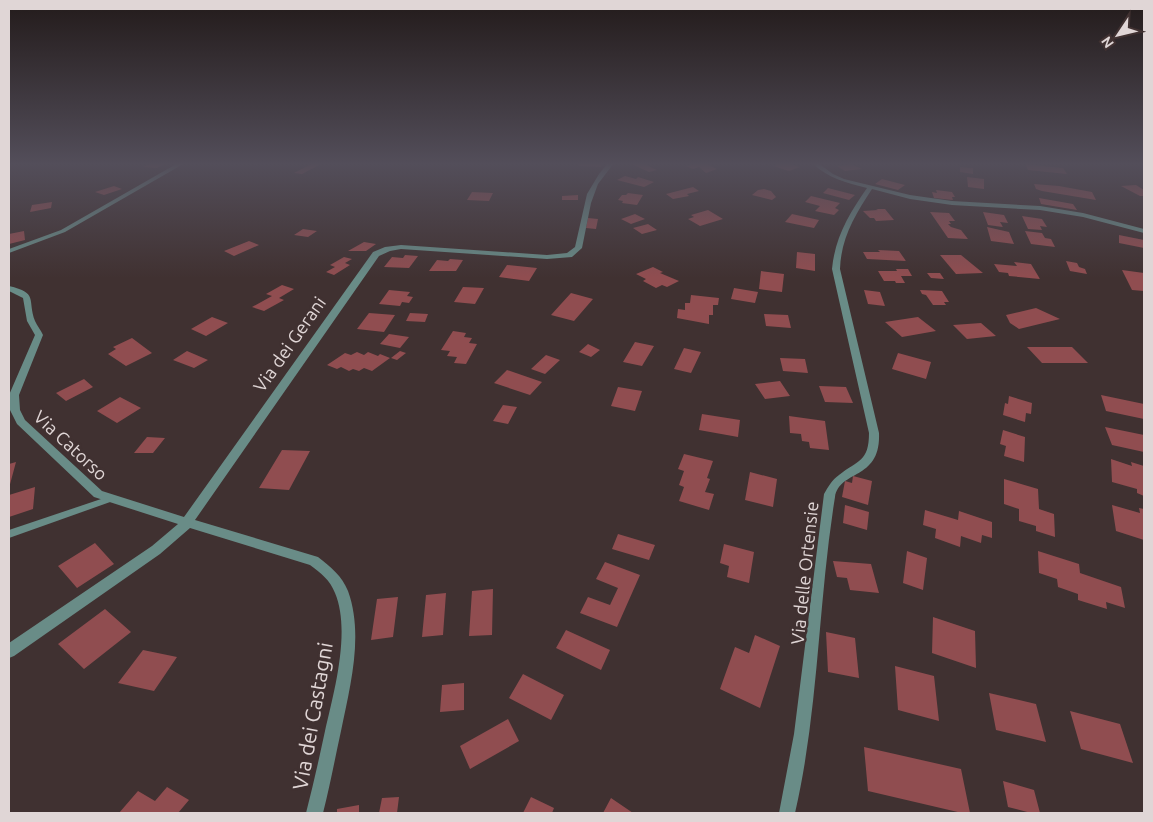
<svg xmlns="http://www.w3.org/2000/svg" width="1153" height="822" viewBox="0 0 1153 822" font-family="Ubuntu,sans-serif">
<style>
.building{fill:#904d50}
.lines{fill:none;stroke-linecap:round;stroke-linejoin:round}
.service{fill:#698c87;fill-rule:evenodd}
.minor{fill:#698c87;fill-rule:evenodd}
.labels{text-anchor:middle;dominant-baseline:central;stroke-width:5;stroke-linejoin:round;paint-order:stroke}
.street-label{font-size:18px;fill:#e0d6d6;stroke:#403131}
.near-street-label{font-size:21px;fill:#e0d6d6;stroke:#403131}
</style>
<rect width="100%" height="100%" fill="#403131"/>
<path class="building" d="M 151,163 L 167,163 L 157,168 L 143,167 Z
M 313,163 L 323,163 L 302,174 L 294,173 Z
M 580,163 L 602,163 L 601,167 L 579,166 Z
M 629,163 L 642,163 L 657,170 L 649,172 Z
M 692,163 L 705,163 L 717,169 L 706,173 L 699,167 L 693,169 L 686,166 L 694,164 Z
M 781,163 L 788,163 L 800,167 L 789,171 L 773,166 Z
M 851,164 L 862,169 L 845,171 L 837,166 Z
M 1025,164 L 1063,168 L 1067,174 L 1028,170 Z
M 960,167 L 973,168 L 973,174 L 960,172 Z
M 625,176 L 636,179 L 638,177 L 654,182 L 644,187 L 617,180 Z
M 967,177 L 984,179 L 984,189 L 968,187 Z
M 882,179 L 905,185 L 898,190 L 875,184 Z
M 1034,184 L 1059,186 L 1092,192 L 1096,200 L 1042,191 L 1036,189 Z
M 1136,185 L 1144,190 L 1144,196 L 1140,196 L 1121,186 Z
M 114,186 L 122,189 L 104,195 L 95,192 Z
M 693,187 L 699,191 L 687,194 L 689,196 L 673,199 L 666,194 Z
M 828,188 L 855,195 L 849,200 L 823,193 Z
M 764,189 L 771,191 L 776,197 L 772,200 L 752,195 L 758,190 Z
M 936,190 L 952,192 L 955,197 L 952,197 L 953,200 L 934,198 L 932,192 L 937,193 Z
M 472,192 L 493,193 L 489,201 L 467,200 Z
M 628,193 L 643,195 L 637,205 L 622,203 L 623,201 L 618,200 L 622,195 L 626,195 Z
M 578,195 L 578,200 L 562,200 L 562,196 Z
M 811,196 L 840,203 L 835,208 L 839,210 L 834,215 L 815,211 L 820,206 L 805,202 Z
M 1039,198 L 1073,204 L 1077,210 L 1041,204 Z
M 52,202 L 51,208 L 30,212 L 32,205 Z
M 876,209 L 885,209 L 894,220 L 876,221 L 874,218 L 870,218 L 863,211 L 878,210 Z
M 708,210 L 723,219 L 700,226 L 688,219 L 694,217 L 691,215 Z
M 930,212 L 949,213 L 955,221 L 949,221 L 951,224 L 948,224 L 951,227 L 961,230 L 968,239 L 948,238 Z
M 983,212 L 1004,215 L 1008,223 L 1000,222 L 1003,227 L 988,225 Z
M 635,214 L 645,219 L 631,224 L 621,219 Z
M 792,214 L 819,220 L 814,228 L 785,222 Z
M 1022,216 L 1042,219 L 1047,227 L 1040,226 L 1042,230 L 1028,229 Z
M 588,218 L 598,219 L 596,229 L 586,228 Z
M 648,224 L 657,230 L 642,234 L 633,228 Z
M 987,227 L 1009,232 L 1014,244 L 991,241 Z
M 303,229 L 317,231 L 308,237 L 294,235 Z
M 24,231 L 25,240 L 9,244 L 9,234 Z
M 1025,231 L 1042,233 L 1045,238 L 1051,239 L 1055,247 L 1031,244 Z
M 1119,235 L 1144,240 L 1144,248 L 1119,243 Z
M 249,241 L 259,245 L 234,256 L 224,251 Z
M 364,242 L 376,244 L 366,251 L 348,251 Z
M 878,250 L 899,251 L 906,261 L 867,259 L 863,252 L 880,252 Z
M 797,252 L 815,254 L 815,271 L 796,268 Z
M 405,255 L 418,256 L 409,268 L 384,267 L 392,257 L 403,258 Z
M 940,255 L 961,255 L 983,273 L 956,274 Z
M 344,257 L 352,259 L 345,263 L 350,265 L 334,275 L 326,272 L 335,267 L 330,265 Z
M 450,259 L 463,260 L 456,271 L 429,271 L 437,260 L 448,261 Z
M 1066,261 L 1077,263 L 1079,267 L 1085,269 L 1087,274 L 1070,271 Z
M 1014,262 L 1031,264 L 1040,279 L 1009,276 L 1008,273 L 999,272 L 994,264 L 1017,266 Z
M 507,265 L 537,268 L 529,281 L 499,277 Z
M 653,267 L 663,272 L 660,273 L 679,281 L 667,287 L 662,285 L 656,288 L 643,281 L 646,279 L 636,274 Z
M 896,269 L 908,269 L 912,276 L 901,276 L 905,283 L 896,283 L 895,281 L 884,281 L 878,271 L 897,271 Z
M 1122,270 L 1144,273 L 1144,291 L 1132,290 Z
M 761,271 L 784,274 L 782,292 L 759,289 Z
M 927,273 L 940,273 L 944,279 L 931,278 Z
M 282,285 L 294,289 L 279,298 L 284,300 L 264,311 L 252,307 L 272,296 L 266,294 Z
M 463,287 L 484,288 L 475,304 L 454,302 Z
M 734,288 L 758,292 L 755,303 L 731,299 Z
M 389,290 L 410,292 L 407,296 L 413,297 L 409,303 L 402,302 L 400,306 L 379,304 Z
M 864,290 L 880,292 L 885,306 L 868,304 Z
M 920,290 L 942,291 L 949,302 L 944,302 L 946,305 L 933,305 L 926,295 L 922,294 Z
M 571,293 L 593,299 L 574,321 L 551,315 Z
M 691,295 L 719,298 L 718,305 L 713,305 L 713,315 L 709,315 L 709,324 L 677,318 L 678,309 L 685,310 L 685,303 L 690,303 Z
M 1036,308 L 1060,319 L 1019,329 L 1010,323 L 1006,315 Z
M 369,313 L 395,315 L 384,332 L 357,329 Z
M 410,313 L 428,314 L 425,322 L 406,321 Z
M 764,314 L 788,315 L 791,328 L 766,326 Z
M 212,317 L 228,323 L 206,336 L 191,329 Z
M 918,317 L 936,331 L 902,337 L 885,322 Z
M 981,323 L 996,336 L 967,339 L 953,325 Z
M 453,331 L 466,333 L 464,337 L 472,338 L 469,343 L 477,344 L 466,364 L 454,363 L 457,357 L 447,356 L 450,351 L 441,350 Z
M 389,334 L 409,337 L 400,348 L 380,344 Z
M 132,338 L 152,353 L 126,366 L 108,354 L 116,349 L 113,347 Z
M 635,342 L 654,346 L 642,366 L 623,362 Z
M 588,344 L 600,350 L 591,357 L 579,352 Z
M 1027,347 L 1072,347 L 1088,363 L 1042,363 Z
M 684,348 L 701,352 L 691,373 L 674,369 Z
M 187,351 L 208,360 L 194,368 L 173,360 Z
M 400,351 L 406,353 L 397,360 L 391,358 Z
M 357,352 L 364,355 L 368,352 L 378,356 L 380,354 L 390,358 L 372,371 L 364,368 L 359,371 L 353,369 L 349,371 L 341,367 L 337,369 L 327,365 L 345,353 L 351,355 Z
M 898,353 L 931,362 L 926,379 L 892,369 Z
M 546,355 L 560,360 L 545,374 L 531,369 Z
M 780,358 L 805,359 L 808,373 L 783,371 Z
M 507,370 L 542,382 L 530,395 L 494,383 Z
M 84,379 L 93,387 L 66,401 L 56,393 Z
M 780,381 L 790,396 L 765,399 L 755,384 Z
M 819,386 L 846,387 L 853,403 L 825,402 Z
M 618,387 L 642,391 L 635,411 L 611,406 Z
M 1101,395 L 1144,404 L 1144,419 L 1106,411 Z
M 1009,396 L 1032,403 L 1031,414 L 1026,413 L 1025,422 L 1003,415 L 1005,403 L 1008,404 Z
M 120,397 L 141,408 L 117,423 L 97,411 Z
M 503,405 L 517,407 L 508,424 L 493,421 Z
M 702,414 L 740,420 L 738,437 L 699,430 Z
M 789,416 L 825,421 L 829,450 L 810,448 L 809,442 L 802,441 L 801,434 L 790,433 Z
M 1105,427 L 1144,435 L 1144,452 L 1112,445 Z
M 1003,430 L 1025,437 L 1024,462 L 1004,456 L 1006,446 L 1000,444 Z
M 147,437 L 165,438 L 153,453 L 134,453 Z
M 282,450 L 310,451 L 289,490 L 259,488 Z
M 684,454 L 713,461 L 707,478 L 710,479 L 705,492 L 714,494 L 709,510 L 679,501 L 684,487 L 679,485 L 684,471 L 678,469 Z
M 1111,459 L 1132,466 L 1131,462 L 1144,466 L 1144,496 L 1137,493 L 1137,489 L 1112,482 Z
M 16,462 L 9,488 L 9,464 Z
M 750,472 L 777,479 L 773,507 L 745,500 Z
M 853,476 L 872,481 L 868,505 L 842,497 L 845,481 L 852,483 Z
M 1004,479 L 1038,489 L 1039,509 L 1054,514 L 1055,537 L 1036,531 L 1036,526 L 1019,521 L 1019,509 L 1004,504 Z
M 35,487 L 33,509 L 9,517 L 9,495 Z
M 845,505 L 869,512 L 867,530 L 843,523 Z
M 1112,505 L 1140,513 L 1139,508 L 1144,509 L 1144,540 L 1116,531 Z
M 925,510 L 958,520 L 959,511 L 992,522 L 992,538 L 982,535 L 981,543 L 961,536 L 960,547 L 935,538 L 936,529 L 923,525 Z
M 618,534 L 655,545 L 649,560 L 612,549 Z
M 95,543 L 114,564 L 77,588 L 58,566 Z
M 724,544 L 754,552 L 749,583 L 727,577 L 729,566 L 720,563 Z
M 907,551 L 927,558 L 923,590 L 903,583 Z
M 1038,551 L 1079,564 L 1080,573 L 1121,587 L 1125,608 L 1106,602 L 1107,609 L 1078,600 L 1078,594 L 1058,587 L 1057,579 L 1039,573 Z
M 833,561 L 871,564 L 879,593 L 850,590 L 847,578 L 837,577 Z
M 605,562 L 640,575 L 617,627 L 580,613 L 588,597 L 610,605 L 618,588 L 596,579 Z
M 493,589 L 492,635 L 469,636 L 472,591 Z
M 446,593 L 443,635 L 422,637 L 426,595 Z
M 398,597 L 393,637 L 371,640 L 377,599 Z
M 105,609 L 131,632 L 84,669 L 58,644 Z
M 933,617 L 975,631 L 976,668 L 932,653 Z
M 566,630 L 610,650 L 601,670 L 556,648 Z
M 826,632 L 855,638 L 859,678 L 828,672 Z
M 755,635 L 780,646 L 760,708 L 720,689 L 735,647 L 749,653 Z
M 143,650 L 177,657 L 154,691 L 118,683 Z
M 895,666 L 934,676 L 939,721 L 898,710 Z
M 523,674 L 564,695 L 551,720 L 509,698 Z
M 464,683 L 464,710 L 440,712 L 442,685 Z
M 989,693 L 1036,704 L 1046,742 L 996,730 Z
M 1070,711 L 1120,724 L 1133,763 L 1081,749 Z
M 508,719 L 519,741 L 470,769 L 460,746 Z
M 864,747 L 961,769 L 970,813 L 962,813 L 868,791 Z
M 1003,781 L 1034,790 L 1040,813 L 1031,813 L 1008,807 Z
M 167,787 L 189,800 L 178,813 L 119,813 L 138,791 L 155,801 Z
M 399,797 L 397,813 L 379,813 L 382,798 Z
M 531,797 L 554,808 L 552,813 L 523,813 Z
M 611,798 L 633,813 L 603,813 Z
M 359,805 L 359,813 L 337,813 L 337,809 Z"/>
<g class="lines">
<path class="service" d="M 110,496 L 113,497 L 114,499 L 113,501 L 9,538 L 9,530 Z"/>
<path class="minor" d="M 178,163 L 185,163 L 65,232 L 9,253 L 9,249 L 61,230 Z
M 608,163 L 614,163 L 598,184 L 591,203 L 582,248 L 572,257 L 547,259 L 401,249 L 390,251 L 379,256 L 195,520 L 318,557 C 331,567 342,576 348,591 C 364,635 350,687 341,731 C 335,758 330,786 323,813 L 306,813 C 313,786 319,759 325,731 C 334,692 351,631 335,593 C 330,580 321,573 310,565 L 190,528 L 160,554 L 14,656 L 9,658 L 9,643 L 152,546 L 178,524 L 94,497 L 17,424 L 10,410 L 9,395 L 35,335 L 27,321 L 23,298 L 9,291 L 9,286 C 39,293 27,300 35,321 C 37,326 41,330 43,335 L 19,395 L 20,410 L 25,420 L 102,491 L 184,517 L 373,252 L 385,247 L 401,245 L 547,255 L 567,253 L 575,247 L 587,194 L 599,174 Z
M 812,163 L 818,163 L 833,174 L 844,179 L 910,195 L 952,201 L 1040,206 L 1083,213 L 1144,229 L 1144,233 L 1083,217 L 1040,210 L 952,205 L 910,199 L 872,189 C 855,215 841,238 840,269 L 879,433 C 881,481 840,469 835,497 C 818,602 819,709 795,813 L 779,813 L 794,734 L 824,494 C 828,487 832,480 839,475 C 858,460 869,462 869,433 L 832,269 C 835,237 849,214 867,188 C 846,183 828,178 812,163 Z"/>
</g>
<linearGradient id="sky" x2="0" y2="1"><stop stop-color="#231b1b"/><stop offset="0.59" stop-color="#534e5a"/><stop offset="1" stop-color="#534e5a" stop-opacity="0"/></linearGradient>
<rect width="1153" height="278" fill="url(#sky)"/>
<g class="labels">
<g class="street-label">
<text transform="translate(289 344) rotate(-55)">Via dei Gerani</text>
<text transform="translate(71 445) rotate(43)">Via Catorso</text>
<text transform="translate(804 573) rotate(-84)">Via delle Ortensie</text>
</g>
<g class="near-street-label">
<text transform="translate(312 716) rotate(-80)">Via dei Castagni</text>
</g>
</g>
<rect width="1153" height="822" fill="none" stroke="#e0d6d6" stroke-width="20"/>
<g transform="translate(1118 35) rotate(235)" stroke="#403131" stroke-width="4" paint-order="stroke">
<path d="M0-4L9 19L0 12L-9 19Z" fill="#e0d6d6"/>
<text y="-8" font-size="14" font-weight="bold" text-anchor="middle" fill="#e0d6d6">N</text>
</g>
</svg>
